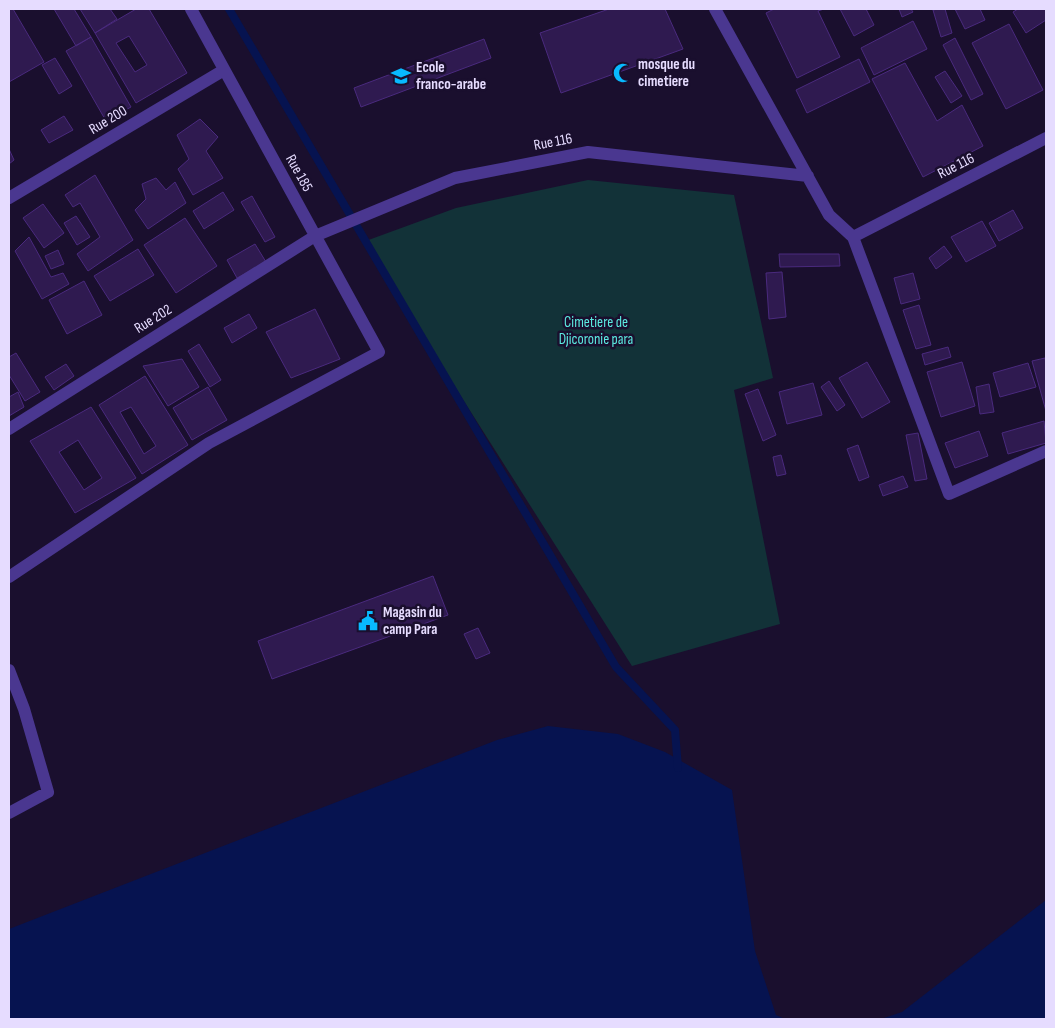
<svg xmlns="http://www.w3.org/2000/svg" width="1055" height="1028" viewBox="0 0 1055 1028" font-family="'Sofia Sans Condensed',sans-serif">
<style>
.green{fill:#123238}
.water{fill:#061350}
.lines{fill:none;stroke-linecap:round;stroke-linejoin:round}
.stream{stroke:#061350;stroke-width:8}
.building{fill:#2f1a50;stroke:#4a2a7e;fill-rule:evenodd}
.street{stroke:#4a3790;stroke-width:12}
.labels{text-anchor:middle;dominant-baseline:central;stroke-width:5;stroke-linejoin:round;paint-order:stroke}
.poi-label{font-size:15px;font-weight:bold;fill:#e6dcff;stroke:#1a0f2e;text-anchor:start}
.street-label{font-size:15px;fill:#e6dcff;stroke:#1a0f2e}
.park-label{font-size:15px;fill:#5cebe1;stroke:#1a0f2e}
</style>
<rect width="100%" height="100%" fill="#1a0f2e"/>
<path class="green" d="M 588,180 L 734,195 L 773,378 L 734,390 L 780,624 L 632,666 L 363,242 L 456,208 Z"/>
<path class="water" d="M 548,726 L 618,734 L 665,752 L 732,790 L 755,951 L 776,1015 L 785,1019 L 9,1019 L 9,929 L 497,740 Z
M 1046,900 L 1046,1019 L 881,1019 L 902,1012 Z"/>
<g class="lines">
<path class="stream" d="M 229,9 L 616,667 L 675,730 L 678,768"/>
</g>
<path class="building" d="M 9,9 L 13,9 L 44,62 L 9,82 Z
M 54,9 L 74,9 L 91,37 L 76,46 Z
M 80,9 L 110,9 L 117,19 L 95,33 Z
M 136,9 L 149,9 L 187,73 L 136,103 L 95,33 ZM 129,36 L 147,65 L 135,72 L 116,43 Z
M 609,9 L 665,9 L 683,49 L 561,93 L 540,33 Z
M 774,9 L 824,9 L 818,11 L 840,57 L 797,78 L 766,13 Z
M 840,9 L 866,9 L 874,25 L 854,36 Z
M 899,9 L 911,9 L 913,12 L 902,17 Z
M 938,9 L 945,9 L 952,33 L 941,37 L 933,10 Z
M 955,9 L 980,9 L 985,20 L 965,29 Z
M 1018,9 L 1046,9 L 1046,20 L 1026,33 L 1013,12 Z
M 913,21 L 927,49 L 874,75 L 861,48 Z
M 1009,24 L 1043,90 L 1006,109 L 972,43 Z
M 91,37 L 131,107 L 106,121 L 66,51 Z
M 955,38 L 983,94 L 971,100 L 943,45 Z
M 484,39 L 491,58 L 361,107 L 354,88 Z
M 55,58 L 72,86 L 59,94 L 42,65 Z
M 859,59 L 870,82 L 807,113 L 796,90 Z
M 905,63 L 937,121 L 962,105 L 983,146 L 923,177 L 872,79 Z
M 945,71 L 962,96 L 951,103 L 935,77 Z
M 64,116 L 73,130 L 49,143 L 41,130 Z
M 200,119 L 218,137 L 206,151 L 223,178 L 193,195 L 178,169 L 189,159 L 177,135 Z
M 9,149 L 14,160 L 9,164 Z
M 95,175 L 133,240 L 88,271 L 77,254 L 100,237 L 80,203 L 73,207 L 65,195 Z
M 156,178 L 166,190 L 175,182 L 186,203 L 148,229 L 135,210 L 146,199 L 142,184 Z
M 223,192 L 234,210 L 204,229 L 193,211 Z
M 252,196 L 275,237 L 265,242 L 241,202 Z
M 43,204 L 64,233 L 44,248 L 23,218 Z
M 1013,210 L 1023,228 L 999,241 L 989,223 Z
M 76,216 L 90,237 L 77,245 L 64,223 Z
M 185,218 L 217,266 L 176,293 L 144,245 Z
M 982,221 L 996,246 L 966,262 L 951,237 Z
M 29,237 L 51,277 L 63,273 L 69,284 L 42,299 L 15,251 Z
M 255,244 L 266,262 L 237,278 L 227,260 Z
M 944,246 L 952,257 L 936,269 L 929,258 Z
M 138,249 L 154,275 L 110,301 L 94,276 Z
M 58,250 L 64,264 L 51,269 L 45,256 Z
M 779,254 L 839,254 L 840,266 L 780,267 Z
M 782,272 L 786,317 L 769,319 L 766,273 Z
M 913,273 L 920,299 L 901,304 L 894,278 Z
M 84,281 L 102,315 L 67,334 L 49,300 Z
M 919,305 L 931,345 L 916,349 L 903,310 Z
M 315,309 L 340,359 L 291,378 L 266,332 Z
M 249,314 L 257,328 L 232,343 L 224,328 Z
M 199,344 L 221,380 L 210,387 L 188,351 Z
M 948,347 L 951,357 L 925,365 L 922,354 Z
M 16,353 L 40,392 L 25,401 L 9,375 L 9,357 Z
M 1045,358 L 1046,364 L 1046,411 L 1032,361 Z
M 182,359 L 199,387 L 168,406 L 143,366 Z
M 867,362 L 890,402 L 862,418 L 839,378 Z
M 962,362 L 975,406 L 941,417 L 927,372 Z
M 1028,363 L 1036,387 L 1000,397 L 993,373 Z
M 66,364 L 74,376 L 54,390 L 45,377 Z
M 145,376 L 188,445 L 142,474 L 99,405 ZM 131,407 L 156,446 L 144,454 L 120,412 Z
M 829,381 L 845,405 L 837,411 L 821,387 Z
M 813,383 L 822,415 L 787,424 L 779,392 Z
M 989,384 L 994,412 L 980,414 L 976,387 Z
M 208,387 L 227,420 L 192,440 L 173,408 Z
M 758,389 L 776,435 L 763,441 L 745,394 Z
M 18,392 L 24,407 L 9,416 L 9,397 Z
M 91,407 L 136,478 L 75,513 L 30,441 ZM 78,440 L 102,478 L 84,490 L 59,452 Z
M 1044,421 L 1046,443 L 1008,454 L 1002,433 Z
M 979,431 L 988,456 L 955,468 L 945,443 Z
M 918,433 L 927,479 L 915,481 L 906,435 Z
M 858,445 L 869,477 L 859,481 L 847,449 Z
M 781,455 L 786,474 L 777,476 L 773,457 Z
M 903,476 L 908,487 L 883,496 L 879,485 Z
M 433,576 L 448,615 L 272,679 L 258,641 Z
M 478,628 L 490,653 L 476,659 L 464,634 Z"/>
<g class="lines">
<path class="street" d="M 715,9 L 829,215 L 853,237 L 949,494 L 1046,451
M 9,198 L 224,70
M 853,237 L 1046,138
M 9,429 L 315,236 L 455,178 L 588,152 L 808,176
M 9,577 L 209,443 L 379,352 L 191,9
M 9,670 L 24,709 L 48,792 L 9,813"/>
</g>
<defs>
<symbol id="mosque-bare" viewBox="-9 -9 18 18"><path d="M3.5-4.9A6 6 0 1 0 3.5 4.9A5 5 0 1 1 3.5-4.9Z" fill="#08b9ff" stroke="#1a0f2e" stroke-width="2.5" paint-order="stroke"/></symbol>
<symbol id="school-bare" viewBox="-9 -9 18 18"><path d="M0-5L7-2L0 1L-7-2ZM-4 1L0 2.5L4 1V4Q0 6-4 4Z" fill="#08b9ff" stroke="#1a0f2e" stroke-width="2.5" paint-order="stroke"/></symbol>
<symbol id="civic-bare" viewBox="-9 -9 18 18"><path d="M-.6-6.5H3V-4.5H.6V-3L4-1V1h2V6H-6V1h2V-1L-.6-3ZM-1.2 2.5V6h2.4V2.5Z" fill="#08b9ff" stroke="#1a0f2e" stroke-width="2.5" paint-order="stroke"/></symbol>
</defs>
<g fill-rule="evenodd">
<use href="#mosque-bare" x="609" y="59" width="28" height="28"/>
<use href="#school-bare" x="387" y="62" width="28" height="28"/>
<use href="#civic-bare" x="354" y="607" width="28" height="28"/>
</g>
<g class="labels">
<g class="poi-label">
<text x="638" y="64">mosque du<tspan x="638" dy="17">cimetiere</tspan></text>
<text x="416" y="67">Ecole<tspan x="416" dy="17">franco-arabe</tspan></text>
<text x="383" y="612">Magasin du<tspan x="383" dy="17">camp Para</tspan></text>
</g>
<g class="street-label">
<text transform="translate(108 120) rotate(-31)">Rue 200</text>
<text transform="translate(553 142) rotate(-11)">Rue 116</text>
<text transform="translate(956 166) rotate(-27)">Rue 116</text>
<text transform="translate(299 173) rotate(61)">Rue 185</text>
<text transform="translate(153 319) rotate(-32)">Rue 202</text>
</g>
<g class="park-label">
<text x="596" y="322">Cimetiere de<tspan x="596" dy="17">Djicoronie para</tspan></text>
</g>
</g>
<rect width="1055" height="1028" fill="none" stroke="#e6dcff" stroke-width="20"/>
</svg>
